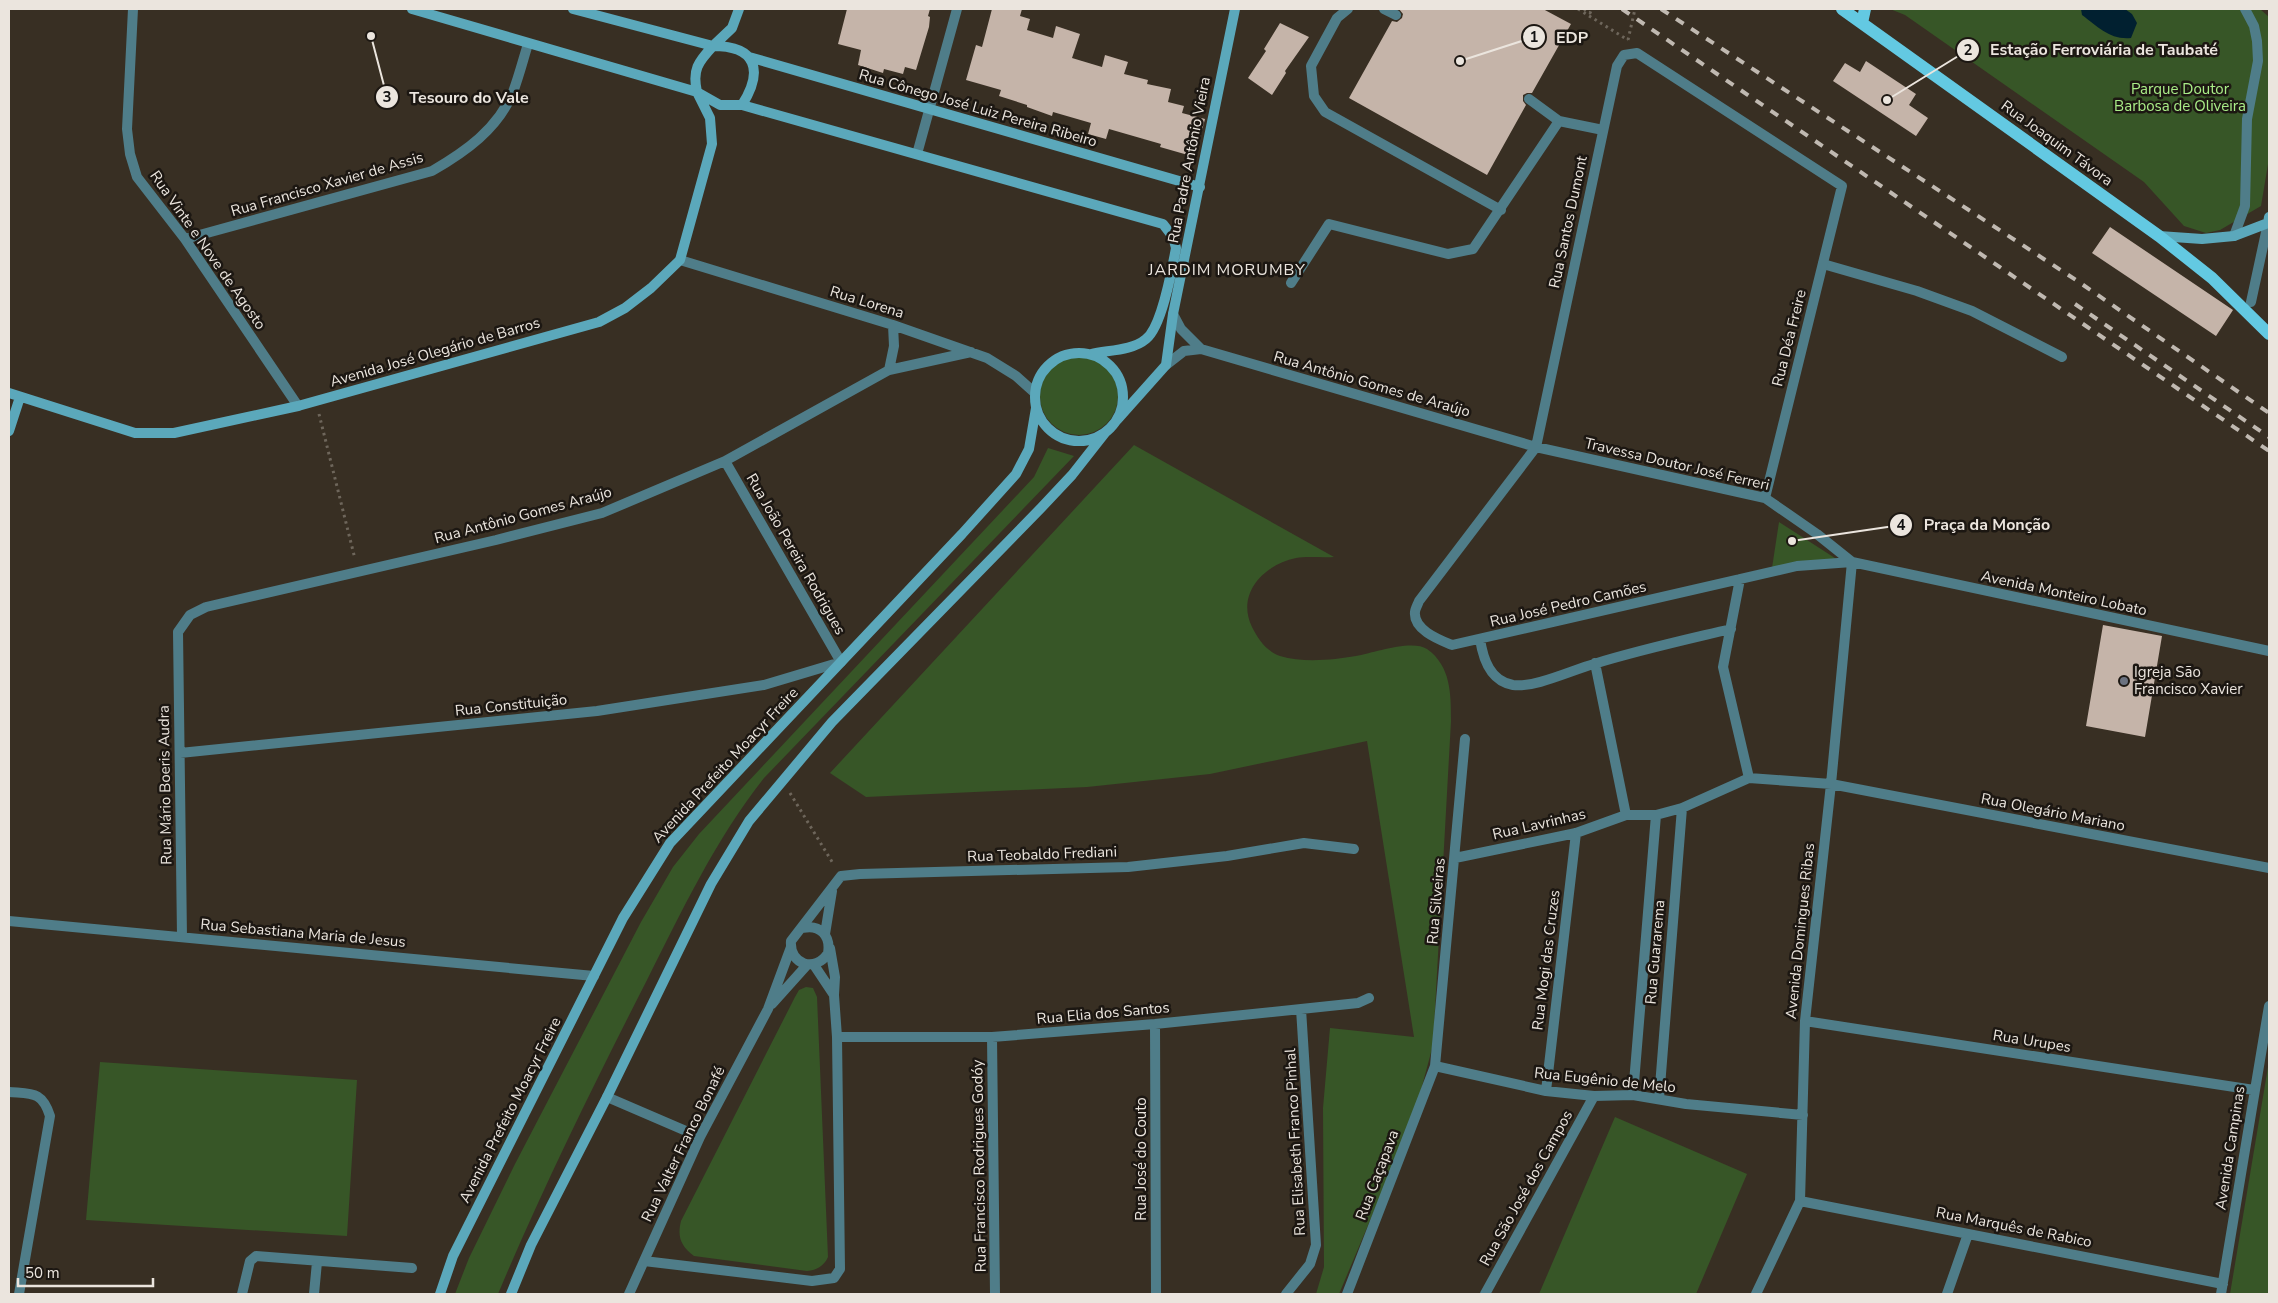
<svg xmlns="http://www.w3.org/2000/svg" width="2278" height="1303" viewBox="0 0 2278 1303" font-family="'Nunito Sans',sans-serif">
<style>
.green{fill:#375627}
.water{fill:#012030}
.building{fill:#c5b4a9}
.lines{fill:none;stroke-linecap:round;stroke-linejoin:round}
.path{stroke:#6e665b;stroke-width:3;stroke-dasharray:2.5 4;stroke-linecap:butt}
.lane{stroke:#4f7d89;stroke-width:10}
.street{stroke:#4f7d89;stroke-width:10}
.secondary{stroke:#5ba8bb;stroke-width:10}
.primary{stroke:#63c9e2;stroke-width:12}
.rail{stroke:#c0b9b1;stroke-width:4;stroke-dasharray:9 9;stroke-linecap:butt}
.worship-dot{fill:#6b7280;stroke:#1c1712;stroke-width:2}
.labels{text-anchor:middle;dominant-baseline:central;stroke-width:5;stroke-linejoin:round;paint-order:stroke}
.park-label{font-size:15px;fill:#aaed88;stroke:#1c1712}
.street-label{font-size:15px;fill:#ebe5de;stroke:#1c1712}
.poi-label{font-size:15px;fill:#ebe5de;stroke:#1c1712;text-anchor:start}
.neighbourhood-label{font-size:16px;letter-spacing:1px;fill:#ebe5de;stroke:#1c1712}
.leader{fill:none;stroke:#ebe5de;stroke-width:2}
.callout-dot{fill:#ebe5de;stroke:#1c1712;stroke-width:2}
.mark-label{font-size:15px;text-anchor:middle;font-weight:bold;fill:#111}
.callout-label{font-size:16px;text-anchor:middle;font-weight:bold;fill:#ebe5de;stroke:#1c1712;stroke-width:5;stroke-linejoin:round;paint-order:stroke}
</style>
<rect width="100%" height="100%" fill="#382f23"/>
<path class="green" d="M 1890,9 L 2260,9 L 2269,17 L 2269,158 L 2261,206 L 2220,230 L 2206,233 L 2184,226 L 2144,182 L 1905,15 Z
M1040 396a39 39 0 1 1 78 0a39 39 0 1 1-78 0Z
M 1134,445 L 1334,557 C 1322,558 1307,556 1296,558 C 1263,565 1236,594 1252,627 C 1258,639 1266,651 1280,656 C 1303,663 1333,660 1356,656 C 1373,653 1412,639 1427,649 C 1451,666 1451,694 1451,721 L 1433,1045 L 1414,1116 L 1339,1294 L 1316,1294 L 1324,1267 L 1323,1108 L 1330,1028 L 1414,1037 L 1367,741 L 1210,774 L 1087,787 L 866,797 L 830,773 Z
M 1048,448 L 1074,456 L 764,778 C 715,840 682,911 647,980 C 594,1084 543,1187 498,1294 L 455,1294 L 469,1258 L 515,1164 L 641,922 L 673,867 L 699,834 L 1034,477 Z
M 1779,522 L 1838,560 L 1772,568 Z
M 806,987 L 813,988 L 817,997 L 828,1257 C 824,1266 817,1270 807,1271 L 694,1256 C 681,1246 677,1237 681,1221 L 795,997 L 799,990 Z
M 2269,1061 L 2269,1294 L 2230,1294 Z
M 100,1062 L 357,1080 L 347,1236 L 86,1220 Z
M 1615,1117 L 1747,1174 L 1696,1294 L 1539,1294 Z"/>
<path class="water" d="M 2081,9 L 2125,9 L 2132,14 L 2137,23 L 2131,38 C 2110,40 2098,27 2082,15 Z"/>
<path class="building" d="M 847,9 L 930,9 L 928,16 L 930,17 L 929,27 L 916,70 L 905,67 L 903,74 L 884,69 L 883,73 L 858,65 L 861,50 L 838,44 Z
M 992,9 L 1022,9 L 1020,16 L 1030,19 L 1027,30 L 1053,38 L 1056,26 L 1080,34 L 1072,58 L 1102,67 L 1105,55 L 1128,62 L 1124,74 L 1148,80 L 1147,84 L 1171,89 L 1168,102 L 1184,106 L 1182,113 L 1205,119 L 1195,157 L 1160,147 L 1161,144 L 1109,129 L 1106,139 L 1088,134 L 1091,123 L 1053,112 L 1052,116 L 1027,107 L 1027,105 L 999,96 L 1001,90 L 966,80 L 976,45 L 982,47 Z
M 1399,9 L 1543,9 L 1571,24 L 1532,93 L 1527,93 L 1523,95 L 1523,101 L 1526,105 L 1487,175 L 1349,98 L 1392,21 L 1397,22 L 1402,18 L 1403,14 Z
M 1280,23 L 1309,37 L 1285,71 L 1286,73 L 1272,95 L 1248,78 L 1266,51 L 1264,49 Z
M 1866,61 L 1916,94 L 1909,105 L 1928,118 L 1916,136 L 1833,81 L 1845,63 L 1860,72 Z
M 2110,227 L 2233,310 L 2216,336 L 2092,253 Z
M 2103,625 L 2162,636 L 2145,737 L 2086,726 Z"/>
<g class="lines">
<path class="path" d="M 1578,9 L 1628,40
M 1584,9 L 1590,13 L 1592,9
M 1628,40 L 1635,9
M 319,414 L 355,559
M 790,793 L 834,865"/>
<path class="lane" d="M 1348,9 L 1337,18 L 1311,66 L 1314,96 L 1325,112 L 1501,210
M 1384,9 L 1396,15
M 1529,99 L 1559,121
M 2234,236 L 2245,206 L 2247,119 L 2258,61 L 2257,41 L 2254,26 L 2245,9
M 1823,264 L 1917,291 L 1972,311 L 2062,357
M 1291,283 L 1329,224 L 1448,254 L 1473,249 L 1559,121 L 1603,130
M 242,1294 L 250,1261 L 256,1256 L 412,1268
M 314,1294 L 317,1262"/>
<path class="street" d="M 133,9 L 127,129 L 130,154 L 137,177 L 185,239 L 298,406
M 917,154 L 957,9
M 185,239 L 432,171 C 465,152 498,129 513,92 C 519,76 523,60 528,44
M 680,260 L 893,325 L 987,358 L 1016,376 L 1035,393
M 2251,302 L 2268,223
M 1173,314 L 1181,329 L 1201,349
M 1166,365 L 1184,351 L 1201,349 L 1536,447 L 1765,498 L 1817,534 L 1852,562
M 889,370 L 894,346 L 893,325
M 1765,498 L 1842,186 L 1637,53 L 1624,55 L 1617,66 L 1536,447 L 1419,601 C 1418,604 1415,609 1415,612 C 1413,630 1440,640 1452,645 L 1797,566 L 1852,562 L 2269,651
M 1740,579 L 1723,667 L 1749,778
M 1480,639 C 1483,659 1490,681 1513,685 C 1535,688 1572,670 1594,664 C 1639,650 1685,640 1731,629
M 1595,663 L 1626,815
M 180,753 L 597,711 L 764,685 L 841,662 L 725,461
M 1455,858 L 1576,833 L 1626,815 L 1656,815 L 1682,808 L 1749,778 L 1831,784 L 2269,868
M 9,921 L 594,976
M 803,928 C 820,924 831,936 828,953 C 816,973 789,965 791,941 L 841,876 L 860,874 L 1128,867 L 1227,856 L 1304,843 L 1354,849
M 825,934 L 832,891
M 182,937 L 178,632 L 190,615 L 206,607 L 496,540 L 602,513 L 725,461 L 889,370 L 971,352
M 814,965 L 834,995
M 772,1004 L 807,965
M 1805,1021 L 2254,1090
M 1155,1024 L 1156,1294
M 837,1037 L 992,1037 L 1155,1024 L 1301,1009 L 1358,1003 L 1369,998
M 992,1037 L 995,1294
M 1435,1066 L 1546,1091 L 1594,1096 L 1633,1095 L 1686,1104 L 1803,1115
M 1546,1091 L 1576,833
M 9,1092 C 32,1094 42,1091 50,1116 L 19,1294
M 1633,1095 L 1656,815
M 607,1097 L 700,1137
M 1659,1099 L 1682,808
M 1800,1201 L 2223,1284
M 644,1261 L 812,1281 L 834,1278 L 840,1269 L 837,1037 L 834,995 L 835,977 L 830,948
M 629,1294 L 700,1137 L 768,1009 L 791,947
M 1286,1294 L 1310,1264 L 1316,1245 L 1301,1009
M 1347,1294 L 1435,1066 L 1465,739
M 1485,1294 L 1594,1096
M 1756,1294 L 1800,1201 L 1805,1021 L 1831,784 L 1852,562
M 1947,1294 L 1968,1234
M 2221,1294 L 2269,1006"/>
<path class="secondary" d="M 573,9 L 713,46 L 732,28 L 739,9
M 749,57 L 1200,187
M 742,105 C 764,70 756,46 713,46 C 698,62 692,70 697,92 L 720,105 L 742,105 L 1163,224 L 1173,237 L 1176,248 C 1172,269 1162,327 1146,339 C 1132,351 1108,350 1091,354
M 2159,236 L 2202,239 L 2234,236 L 2268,223 L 2269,217
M1035 397a44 44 0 1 1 88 0a44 44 0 1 1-88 0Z
M 9,393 L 135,433 L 174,433 L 298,406 L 599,322 L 625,308 L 651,288 L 680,260 L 712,144 L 710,118 L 697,92 L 412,9
M 1117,420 L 1166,365 L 1173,314 L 1235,9
M 9,431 L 20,397
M 440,1294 L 453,1256 L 623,918 L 670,843 L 962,534 L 1016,474 L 1029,449 L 1036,408
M 511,1294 L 531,1245 L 607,1097 L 711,884 L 749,821 L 832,722 L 1041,508 L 1072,475 L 1105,433"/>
<path class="primary" d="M 1842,9 L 2159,236 L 2212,278 L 2269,334
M 1862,23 L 1865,9"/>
<path class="rail" d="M 1622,9 L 2269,451
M 1661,9 L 2076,280 L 2269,413
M 2075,304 L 2269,437"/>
</g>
<circle class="worship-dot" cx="2124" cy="681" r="5"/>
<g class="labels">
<g class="park-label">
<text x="2180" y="89">Parque Doutor<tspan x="2180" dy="17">Barbosa de Oliveira</tspan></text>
</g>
<g class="street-label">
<text transform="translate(978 108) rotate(16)">Rua Cônego José Luiz Pereira Ribeiro</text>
<text transform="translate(2057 143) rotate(36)">Rua Joaquim Távora</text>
<text transform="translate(1189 160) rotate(-79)">Rua Padre Antônio Vieira</text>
<text transform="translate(327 184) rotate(-16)">Rua Francisco Xavier de Assis</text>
<text transform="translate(1568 222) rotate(-78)">Rua Santos Dumont</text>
<text transform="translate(208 250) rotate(55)">Rua Vinte e Nove de Agosto</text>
<text transform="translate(867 302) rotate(17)">Rua Lorena</text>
<text transform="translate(1789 338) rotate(-76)">Rua Déa Freire</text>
<text transform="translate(435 352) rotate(-16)">Avenida José Olegário de Barros</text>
<text transform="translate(1372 384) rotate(16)">Rua Antônio Gomes de Araújo</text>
<text transform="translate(1677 464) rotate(13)">Travessa Doutor José Ferreri</text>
<text transform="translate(523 515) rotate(-15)">Rua Antônio Gomes Araújo</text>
<text transform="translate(796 554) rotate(60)">Rua João Pereira Rodrigues</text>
<text transform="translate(2064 593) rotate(12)">Avenida Monteiro Lobato</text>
<text transform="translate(1568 604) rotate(-13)">Rua José Pedro Camões</text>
<text transform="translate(511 705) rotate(-6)">Rua Constituição</text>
<text transform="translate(725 765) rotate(-47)">Avenida Prefeito Moacyr Freire</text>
<text transform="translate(165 785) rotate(-91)">Rua Mário Boeris Audra</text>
<text transform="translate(2053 812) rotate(11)">Rua Olegário Mariano</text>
<text transform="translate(1539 824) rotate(-13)">Rua Lavrinhas</text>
<text transform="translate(1042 854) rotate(-2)">Rua Teobaldo Frediani</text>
<text transform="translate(1436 901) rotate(-85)">Rua Silveiras</text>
<text transform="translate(1800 931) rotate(-84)">Avenida Domingues Ribas</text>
<text transform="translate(303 933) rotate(5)">Rua Sebastiana Maria de Jesus</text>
<text transform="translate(1655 952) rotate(-85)">Rua Guararema</text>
<text transform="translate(1546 960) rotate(-83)">Rua Mogi das Cruzes</text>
<text transform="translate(1103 1013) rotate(-5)">Rua Elia dos Santos</text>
<text transform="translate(2032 1041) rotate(9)">Rua Urupes</text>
<text transform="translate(1605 1080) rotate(6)">Rua Eugênio de Melo</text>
<text transform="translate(510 1110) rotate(-63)">Avenida Prefeito Moacyr Freire</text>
<text transform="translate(1295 1142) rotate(-93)">Rua Elisabeth Franco Pinhal</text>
<text transform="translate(683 1144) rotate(-64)">Rua Valter Franco Bonafé</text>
<text transform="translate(2230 1148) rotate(-81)">Avenida Campinas</text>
<text transform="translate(1141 1159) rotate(-90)">Rua José do Couto</text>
<text transform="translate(979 1166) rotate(-91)">Rua Francisco Rodrigues Godóy</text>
<text transform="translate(1377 1175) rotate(-69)">Rua Caçapava</text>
<text transform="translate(1526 1188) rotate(-61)">Rua São José dos Campos</text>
<text transform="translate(2014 1227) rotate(11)">Rua Marquês de Rabico</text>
</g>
<g class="poi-label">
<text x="2134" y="672">Igreja São<tspan x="2134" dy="17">Francisco Xavier</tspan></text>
</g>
<g class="neighbourhood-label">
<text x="1227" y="270">JARDIM MORUMBY</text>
</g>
</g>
<path class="leader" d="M1460 61L1534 37M1887 100L1968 50M371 36L387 97M1792 541L1901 525"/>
<g class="callout-dot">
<circle cx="1460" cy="61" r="5"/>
<circle cx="1887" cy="100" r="5"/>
<circle cx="371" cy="36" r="5"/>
<circle cx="1792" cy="541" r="5"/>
<circle cx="1534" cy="37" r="12"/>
<circle cx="1968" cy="50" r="12"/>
<circle cx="387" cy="97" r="12"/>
<circle cx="1901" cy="525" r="12"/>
</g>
<g class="mark-label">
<text x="1534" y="42">1</text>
<text x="1968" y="55">2</text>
<text x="387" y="102">3</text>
<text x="1901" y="530">4</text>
</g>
<g class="callout-label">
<text x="1572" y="43">EDP</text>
<text x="2104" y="55">Estação Ferroviária de Taubaté</text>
<text x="469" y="103">Tesouro do Vale</text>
<text x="1987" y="530">Praça da Monção</text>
</g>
<rect width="2278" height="1303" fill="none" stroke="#ebe5de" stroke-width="20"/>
<path d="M18 1278v8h135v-8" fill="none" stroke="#ebe5de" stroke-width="2.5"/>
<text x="25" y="1278" font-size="15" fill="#ebe5de" stroke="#1c1712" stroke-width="4" paint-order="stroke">50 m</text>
</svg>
